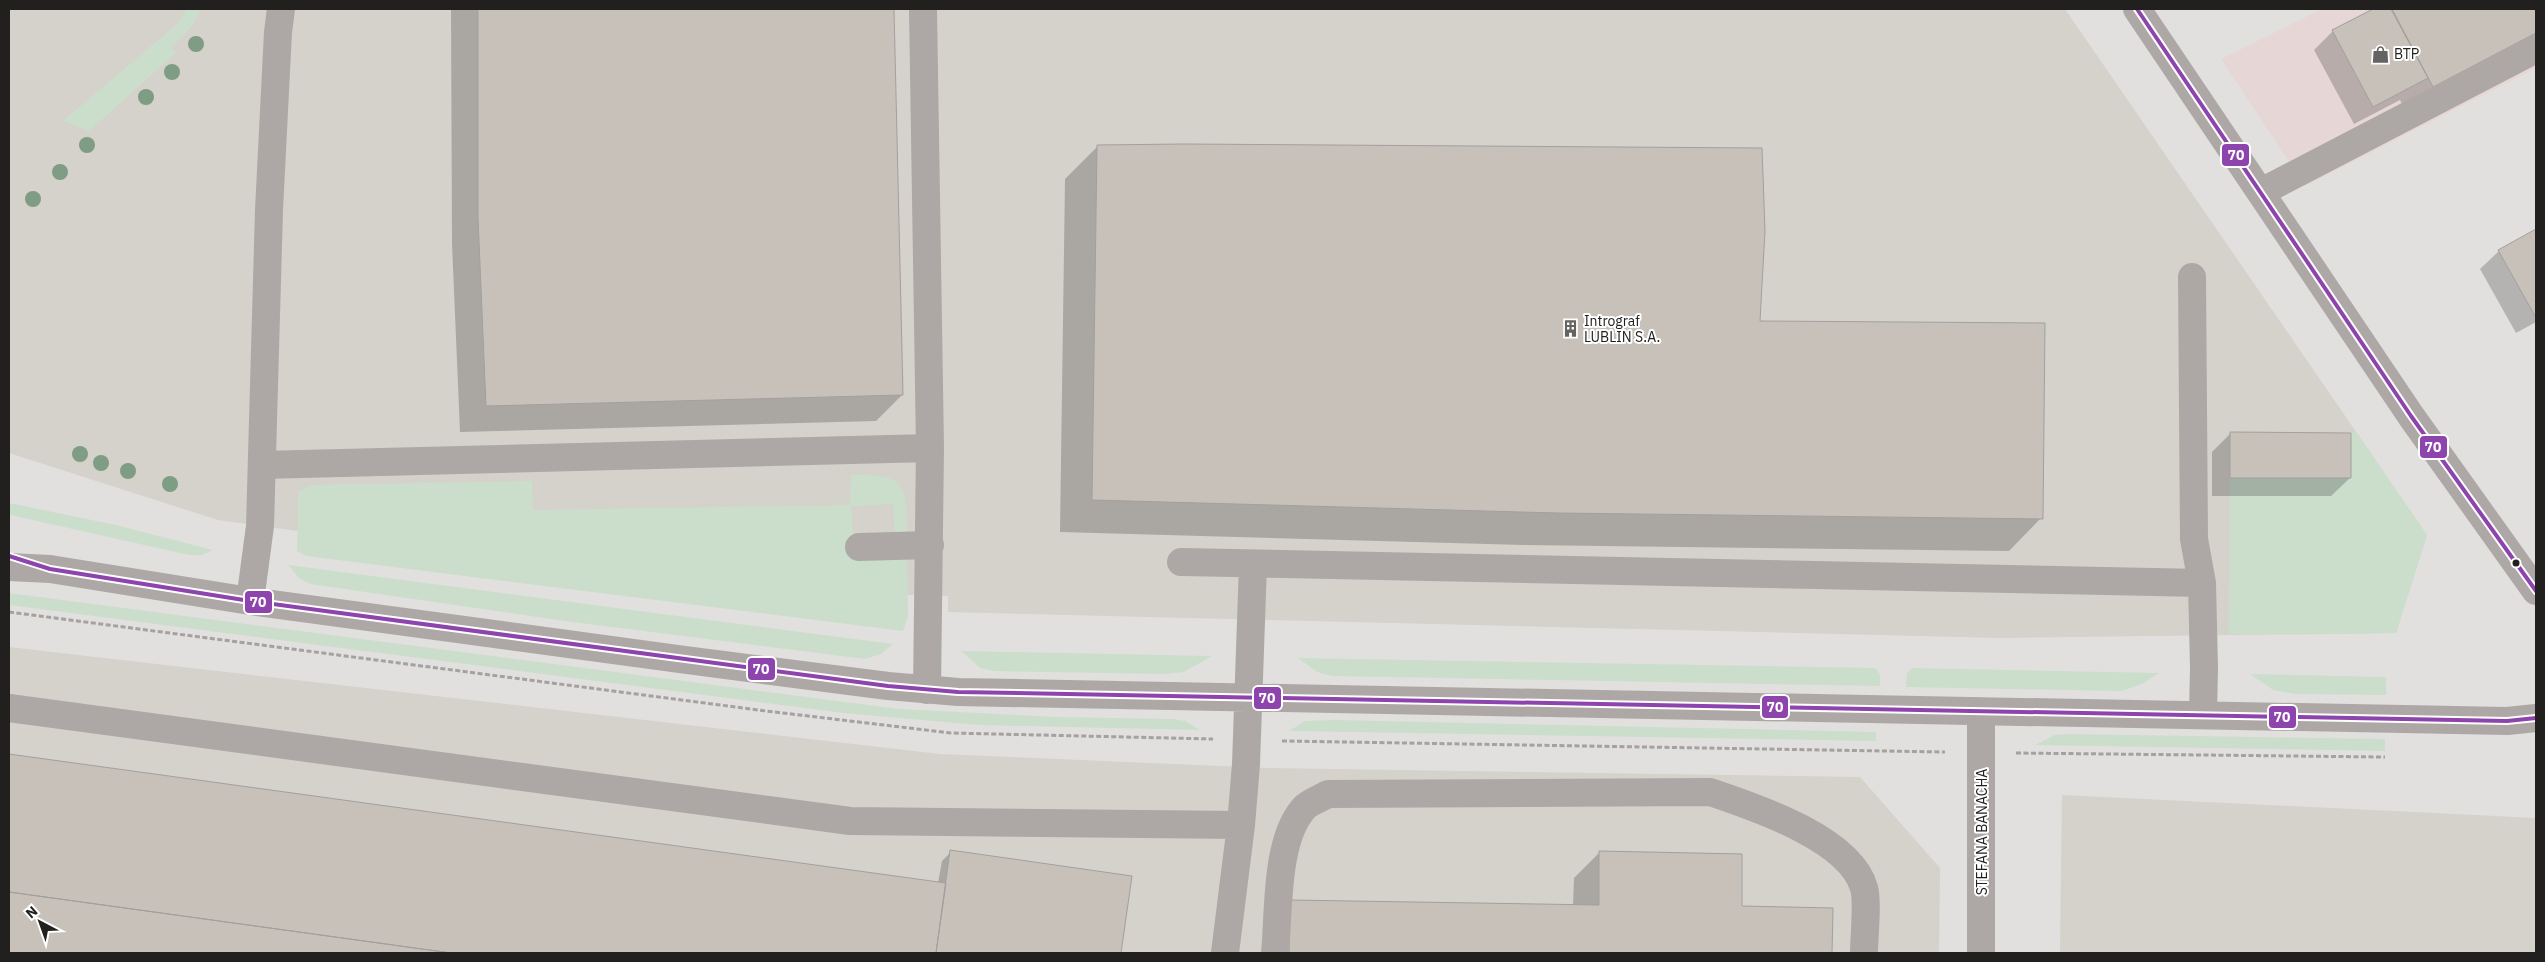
<svg xmlns="http://www.w3.org/2000/svg" width="2545" height="962" viewBox="0 0 2545 962" font-family="'IBM Plex Sans',sans-serif">
<style>
.commercial{fill:#e6d7d6}
.built{fill:#d5d1cb}
.green{fill:#cbdecc}
.shadow{fill:#0003}
.building{fill:#c7c1b9;stroke:#a1a09f}
.lines{fill:none;stroke-linecap:round;stroke-linejoin:round}
.path{stroke:#a5a1a0;stroke-width:3;stroke-dasharray:5 2.5;stroke-linecap:butt}
.minor{stroke:#ada8a6;stroke-width:28}
.bus-1-casing{stroke:#fff;stroke-width:8}
.bus-1{stroke:#8e44ad;stroke-width:4}
.tree{fill:#7f9c84}
.bus-dot{fill:#21201f;stroke:#fff;stroke-width:2}
.labels{text-anchor:middle;dominant-baseline:central;stroke-width:4;stroke-linejoin:round;paint-order:stroke}
.poi-label{font-size:14px;fill:#21201f;stroke:#fff;text-anchor:start}
.street-label{font-size:14px;fill:#21201f;stroke:#fff}
.line-badge{stroke:#fff;stroke-width:2}
.badge-label{font-size:14px;text-anchor:middle;font-weight:bold;fill:#fff}
</style>
<rect width="100%" height="100%" fill="#e1e0de"/>
<path class="commercial" d="M 2322,9 L 2536,9 L 2536,68 L 2305,186 L 2221,59 Z"/>
<path class="built" d="M 9,9 L 2065,9 L 2427,535 L 2396,633 L 2001,638 L 948,612 L 948,596 L 726,590 L 218,520 L 9,453 Z
M 9,647 L 940,754 L 1268,768 L 1860,777 L 1940,868 L 1939,953 L 9,953 Z
M 2062,795 L 2536,818 L 2536,953 L 2060,953 Z"/>
<path class="green" d="M 187,9 L 202,9 L 191,27 L 171,48 L 176,53 L 89,131 L 63,121 L 176,25 Z
M 2355,430 L 2427,535 L 2396,633 L 2229,634 L 2230,478 L 2351,478 L 2351,433 Z
M 851,475 C 904,474 907,481 907,533 L 895,534 L 893,504 L 851,506 L 855,557 L 907,557 L 908,616 L 903,631 L 306,556 L 297,551 L 298,492 L 311,485 L 532,481 L 533,510 L 850,505 Z
M 9,503 L 116,525 L 213,550 L 202,555 L 189,555 L 10,515 Z
M 288,565 L 893,644 L 881,654 L 865,659 L 565,621 L 310,584 L 299,578 Z
M 9,593 L 899,709 L 1057,717 L 1174,719 L 1185,721 L 1200,730 L 978,725 L 844,713 L 9,605 Z
M 961,651 L 1212,656 L 1184,672 L 1164,674 L 994,671 L 980,668 Z
M 1298,658 L 1875,668 L 1880,674 L 1880,686 L 1332,676 L 1317,672 Z
M 1912,668 L 2159,673 L 2142,684 L 2121,691 L 1906,687 L 1907,673 Z
M 2250,674 L 2386,677 L 2386,695 L 2294,694 L 2273,690 Z
M 1336,720 L 1876,732 L 1876,741 L 1289,731 L 1305,721 Z
M 2067,734 L 2385,739 L 2385,751 L 2035,745 L 2055,735 Z"/>
<path class="shadow" d="M 451,9 L 893,9 L 902,395 L 876,421 L 460,432 L 452,244 Z
M 2375,9 L 2536,9 L 2536,45 L 2406,113 L 2400,100 L 2354,124 L 2314,50 L 2333,31 Z
M 1098,146 L 1759,322 L 2041,518 L 2009,551 L 1523,545 L 1060,532 L 1065,179 Z
M 2536,230 L 2536,322 L 2516,333 L 2480,269 L 2499,251 Z
M 2231,433 L 2350,478 L 2331,496 L 2212,496 L 2212,452 Z
M 9,755 L 938,883 L 942,861 L 951,852 L 1130,877 L 1120,953 L 9,953 Z
M 1600,852 L 1740,907 L 1832,909 L 1831,953 L 1264,953 L 1264,927 L 1573,906 L 1574,878 Z"/>
<path class="building" d="M 478,9 L 894,9 L 903,395 L 486,406 L 478,217 Z
M 2373,9 L 2391,9 L 2428,78 L 2373,107 L 2332,30 Z
M 2392,9 L 2536,9 L 2536,33 L 2433,87 Z
M 1184,144 L 1762,148 L 1765,231 L 1760,321 L 2045,323 L 2043,519 L 1557,513 L 1092,500 L 1097,145 Z
M 2536,229 L 2536,315 L 2535,316 L 2498,250 Z
M 2230,432 L 2351,433 L 2351,478 L 2230,478 Z
M 9,754 L 946,883 L 936,953 L 451,953 L 9,892 Z
M 950,850 L 1132,876 L 1121,953 L 936,953 Z
M 1599,851 L 1742,854 L 1742,906 L 1833,908 L 1832,953 L 1289,953 L 1290,900 L 1599,905 Z
M 9,892 L 451,953 L 9,953 Z"/>
<g class="lines">
<path class="path" d="M 9,612 L 766,711 L 951,733 L 1213,739
M 1282,741 L 1945,752
M 2016,753 L 2385,757"/>
<path class="minor" d="M 923,9 L 930,448 L 927,690
M 2137,9 L 2411,416 L 2536,591
M 2261,192 L 2536,49
M 2192,277 L 2194,539 L 2202,583 L 2204,668 L 2203,715
M 262,465 L 930,448
M 859,547 L 930,545
M 1181,562 L 2202,583
M 9,567 L 50,569 L 250,601 L 686,660 L 888,686 L 958,692 L 2507,721 L 2536,718
M 250,601 L 260,526 L 269,210 L 278,32 L 281,9
M 9,708 L 850,821 L 1241,825
M 1225,953 L 1241,825 L 1246,764 L 1253,564
M 1275,953 C 1279,913 1275,838 1305,807 C 1310,802 1321,798 1328,794 L 1710,792 C 1754,807 1850,838 1864,888 C 1868,902 1864,937 1864,953
M 1981,953 L 1981,712"/>
<defs>
<path id="bus-1" d="M 2137,9 L 2411,416 L 2536,591
M 9,556 L 50,569 L 250,601 L 888,686 L 958,692 L 2507,721 L 2536,718"/>
</defs>
<use href="#bus-1" class="bus-1-casing"/>
<use href="#bus-1" class="bus-1"/>
</g>
<g class="tree">
<circle cx="196" cy="44" r="8"/>
<circle cx="172" cy="72" r="8"/>
<circle cx="146" cy="97" r="8"/>
<circle cx="87" cy="145" r="8"/>
<circle cx="60" cy="172" r="8"/>
<circle cx="33" cy="199" r="8"/>
<circle cx="80" cy="454" r="8"/>
<circle cx="101" cy="463" r="8"/>
<circle cx="128" cy="471" r="8"/>
<circle cx="170" cy="484" r="8"/>
</g>
<defs>
<symbol id="shop-bare" viewBox="-9 -9 18 18"><path d="M-5-2.5h2.3a2.7 3.5 0 0 1 5.4 0H5L5.5 6h-11ZM-1.5-2.5h3a1.5 2.3 0 0 0-3 0Z" fill="#646362" stroke="#fff" stroke-width="2.5" paint-order="stroke"/></symbol>
<symbol id="building-bare" viewBox="-9 -9 18 18"><path d="M-4-6H4V6H1V3H-1V6H-4ZM-2.5-4.3h1.7v1.8h-1.7ZM.8-4.3h1.7v1.8H.8ZM-2.5-1h1.7V.8h-1.7ZM.8-1h1.7V.8H.8Z" fill="#646362" stroke="#fff" stroke-width="2.5" paint-order="stroke"/></symbol>
</defs>
<g fill-rule="evenodd">
<use href="#shop-bare" x="2368" y="42" width="25" height="25"/>
<use href="#building-bare" x="1558" y="316" width="25" height="25"/>
</g>
<circle class="bus-dot" cx="2516" cy="563" r="4.5"/>
<g class="labels">
<g class="poi-label">
<text x="2394" y="54">BTP</text>
<text x="1584" y="321">Intrograf<tspan x="1584" dy="16">LUBLIN S.A.</tspan></text>
</g>
<g class="street-label">
<text transform="translate(1982 832) rotate(-90)">STEFANA BANACHA</text>
</g>
</g>
<g class="line-badge">
<rect x="2221" y="143" width="29" height="24" rx="5" fill="#8e44ad"/>
<rect x="2419" y="435" width="29" height="24" rx="5" fill="#8e44ad"/>
<rect x="244" y="590" width="29" height="24" rx="5" fill="#8e44ad"/>
<rect x="747" y="657" width="29" height="24" rx="5" fill="#8e44ad"/>
<rect x="1253" y="686" width="29" height="24" rx="5" fill="#8e44ad"/>
<rect x="1761" y="695" width="28" height="24" rx="5" fill="#8e44ad"/>
<rect x="2268" y="705" width="29" height="24" rx="5" fill="#8e44ad"/>
</g>
<g class="badge-label">
<text x="2236" y="160">70</text>
<text x="2433" y="452">70</text>
<text x="258" y="607">70</text>
<text x="761" y="674">70</text>
<text x="1267" y="703">70</text>
<text x="1775" y="712">70</text>
<text x="2282" y="722">70</text>
</g>
<rect width="2545" height="962" fill="none" stroke="#21201f" stroke-width="20"/>
<g transform="translate(40 922) rotate(319)" stroke="#ffffff" stroke-width="4" paint-order="stroke">
<path d="M0-4L9 19L0 12L-9 19Z" fill="#21201f"/>
<text y="-8" font-size="14" font-weight="bold" text-anchor="middle" fill="#21201f">N</text>
</g>
</svg>
